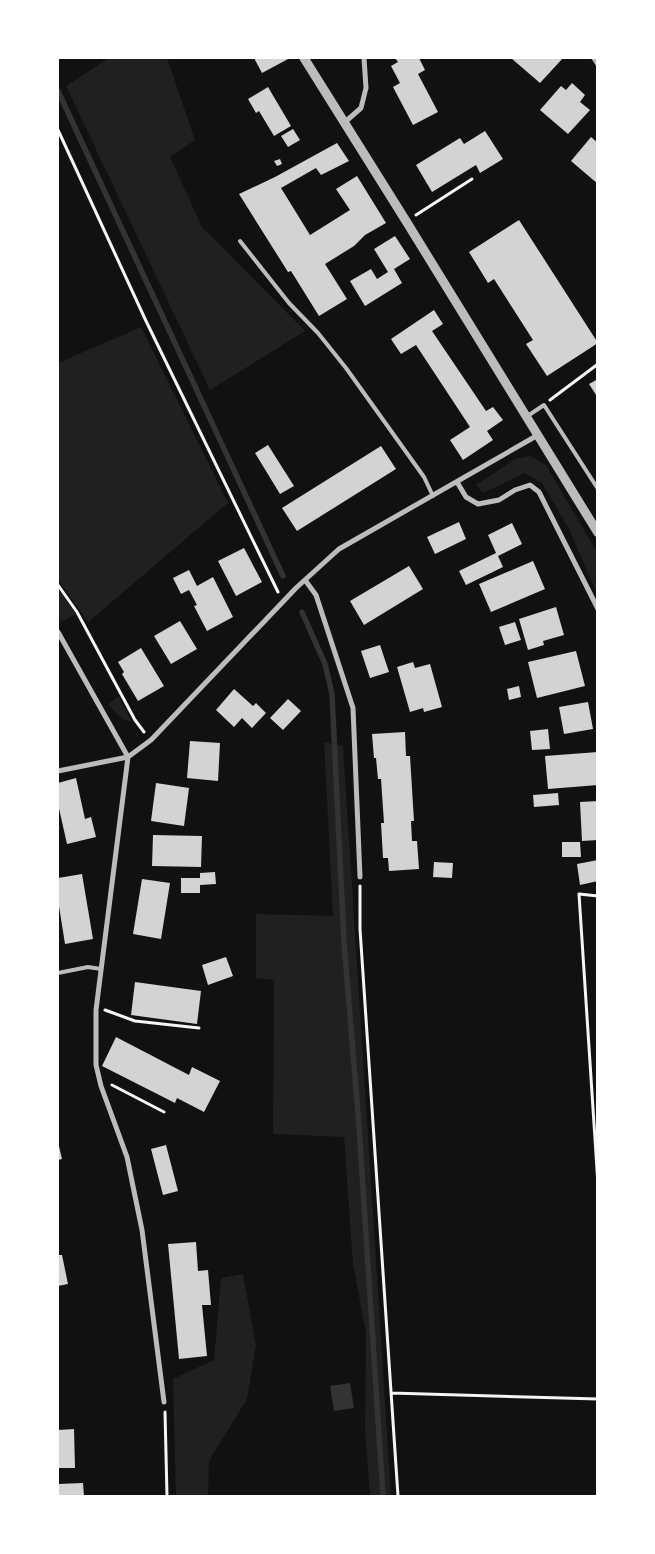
<svg xmlns="http://www.w3.org/2000/svg" width="655" height="1554" viewBox="0 0 655 1554" font-family="Bitter,serif">
<style>
.green{fill:#202020}
.water{fill:#333}
.lines{fill:none;stroke-linecap:round;stroke-linejoin:round}
.stream{stroke:#333;stroke-width:5.5}
.building{fill:#d3d3d3}
.path{stroke:#f5f5f5;stroke-width:3}
.service{stroke:#bcbcbc;stroke-width:4}
.minor{stroke:#bcbcbc;stroke-width:5}
.tertiary{stroke:#bcbcbc;stroke-width:9}
</style>
<rect width="100%" height="100%" fill="#111"/>
<path class="green" d="M 109,58 L 167,58 L 195,140 L 170,157 L 202,227 L 305,331 L 210,390 L 66,86 Z
M 141,327 L 228,503 L 88,622 L 58,580 L 58,363 Z
M 530,456 L 546,465 L 597,552 L 597,594 L 569,529 L 542,483 L 525,473 L 483,493 L 476,485 L 515,459 Z
M 58,588 L 76,614 L 61,622 L 58,615 Z
M 118,697 L 119,697 L 132,722 L 122,719 L 108,704 Z
M 324,742 L 343,746 L 391,1496 L 370,1496 L 365,1432 L 366,1333 L 353,1264 L 344,1137 L 273,1134 L 274,980 L 256,978 L 256,914 L 333,916 Z
M 243,1274 L 256,1345 L 247,1399 L 209,1461 L 208,1496 L 176,1496 L 173,1379 L 214,1360 L 221,1278 Z"/>
<path class="water" d="M 350,1383 L 354,1408 L 334,1411 L 330,1386 Z"/>
<g class="lines">
<path class="stream" d="M 58,91 L 283,576
M 302,612 L 325,664 L 332,694 L 344,942 L 359,1126 L 383,1496"/>
</g>
<path class="building" d="M 254,58 L 290,58 L 262,73 Z
M 395,58 L 419,58 L 425,70 L 418,74 L 438,112 L 413,125 L 393,87 L 400,83 L 391,66 L 398,62 Z
M 511,58 L 563,58 L 540,83 Z
M 572,83 L 585,95 L 580,102 L 590,110 L 568,134 L 540,110 L 561,86 L 566,90 Z
M 268,87 L 291,126 L 274,136 L 259,111 L 256,113 L 248,99 Z
M 293,129 L 300,140 L 288,147 L 281,136 Z
M 485,131 L 503,159 L 480,173 L 476,165 L 432,192 L 416,165 L 460,138 L 464,144 Z
M 591,137 L 598,143 L 598,184 L 571,161 Z
M 337,143 L 349,161 L 321,175 L 316,168 L 281,188 L 310,235 L 350,210 L 336,189 L 357,176 L 386,223 L 365,235 L 354,246 L 325,264 L 347,299 L 319,316 L 291,271 L 288,272 L 239,194 L 275,177 Z
M 280,159 L 282,164 L 277,166 L 274,161 Z
M 519,220 L 598,343 L 547,376 L 526,344 L 533,340 L 494,279 L 488,283 L 469,252 Z
M 395,236 L 410,259 L 394,269 L 402,283 L 365,306 L 350,281 L 371,269 L 377,279 L 388,272 L 374,249 Z
M 434,310 L 443,324 L 432,331 L 486,411 L 493,407 L 503,420 L 487,431 L 493,440 L 463,460 L 450,440 L 470,427 L 416,345 L 401,354 L 391,339 Z
M 598,379 L 598,398 L 589,384 Z
M 268,445 L 294,486 L 280,494 L 255,453 Z
M 381,446 L 396,469 L 297,531 L 282,508 Z
M 459,522 L 466,539 L 435,554 L 427,537 Z
M 512,523 L 522,544 L 498,556 L 503,567 L 466,585 L 459,571 L 496,553 L 488,535 Z
M 244,548 L 262,582 L 236,596 L 218,561 Z
M 533,561 L 545,589 L 491,612 L 479,584 Z
M 409,566 L 423,589 L 364,625 L 350,601 Z
M 189,570 L 197,586 L 213,577 L 233,617 L 207,631 L 194,606 L 197,605 L 189,590 L 181,594 L 173,578 Z
M 556,607 L 564,635 L 543,641 L 544,645 L 528,650 L 519,619 Z
M 180,621 L 197,649 L 171,664 L 154,636 Z
M 515,622 L 521,640 L 505,645 L 499,627 Z
M 380,645 L 389,672 L 370,678 L 361,651 Z
M 141,648 L 164,686 L 138,701 L 122,674 L 124,672 L 118,662 Z
M 576,651 L 585,686 L 537,698 L 528,662 Z
M 413,662 L 415,668 L 430,664 L 442,707 L 424,712 L 423,708 L 410,712 L 397,667 Z
M 519,686 L 521,697 L 509,700 L 507,689 Z
M 234,689 L 253,706 L 256,703 L 266,713 L 252,728 L 242,718 L 234,727 L 216,710 Z
M 288,699 L 301,711 L 283,730 L 270,718 Z
M 588,702 L 593,729 L 564,734 L 559,707 Z
M 548,729 L 550,749 L 532,750 L 530,731 Z
M 405,732 L 406,756 L 410,756 L 414,821 L 411,821 L 412,841 L 417,841 L 419,869 L 389,871 L 388,858 L 383,858 L 381,823 L 384,823 L 381,779 L 378,779 L 376,758 L 374,758 L 372,734 Z
M 190,741 L 220,743 L 218,781 L 187,778 Z
M 598,752 L 598,785 L 548,789 L 545,756 Z
M 76,778 L 85,819 L 91,817 L 96,837 L 67,844 L 58,804 L 58,783 Z
M 156,783 L 189,788 L 184,826 L 151,821 Z
M 558,793 L 559,805 L 534,807 L 533,795 Z
M 598,801 L 598,840 L 582,841 L 580,802 Z
M 153,835 L 202,836 L 201,867 L 152,866 Z
M 562,842 L 580,842 L 581,857 L 562,857 Z
M 598,860 L 598,881 L 580,885 L 577,864 Z
M 434,862 L 453,863 L 452,878 L 433,877 Z
M 215,872 L 216,884 L 200,885 L 200,893 L 181,893 L 181,878 L 200,878 L 200,873 Z
M 82,874 L 93,939 L 65,944 L 58,900 L 58,878 Z
M 142,879 L 170,883 L 161,939 L 133,934 Z
M 226,957 L 233,976 L 208,985 L 202,965 Z
M 135,982 L 201,991 L 197,1024 L 131,1015 Z
M 116,1037 L 189,1075 L 192,1067 L 220,1081 L 204,1112 L 177,1098 L 175,1103 L 102,1066 Z
M 58,1142 L 62,1159 L 58,1160 Z
M 166,1145 L 178,1191 L 163,1195 L 151,1149 Z
M 196,1242 L 198,1271 L 208,1270 L 211,1305 L 202,1305 L 207,1356 L 179,1359 L 168,1244 Z
M 58,1255 L 62,1255 L 68,1284 L 58,1286 Z
M 74,1429 L 75,1468 L 58,1468 L 58,1430 Z
M 83,1483 L 84,1496 L 58,1496 L 58,1484 Z"/>
<g class="lines">
<path class="path" d="M 58,130 L 146,321 L 278,592
M 416,215 L 472,179
M 550,400 L 598,364
M 58,585 L 77,612 L 135,720 L 144,732
M 360,886 L 360,929 L 398,1496
M 598,896 L 579,894 L 598,1185
M 105,1010 L 135,1021 L 199,1028
M 112,1085 L 164,1112
M 391,1393 L 598,1399
M 165,1412 L 167,1496"/>
<path class="service" d="M 240,241 L 289,303 L 318,333 L 346,368 L 424,477 L 433,496
M 526,417 L 544,405 L 598,489
M 58,973 L 88,967 L 101,969"/>
<path class="minor" d="M 594,58 L 598,64
M 345,122 L 361,108 L 366,88 L 364,58
M 457,482 L 466,497 L 478,504 L 499,500 L 515,490 L 530,485 L 539,492 L 598,609
M 305,580 L 316,595 L 353,708 L 360,877
M 58,632 L 128,757
M 128,757 L 96,1010 L 96,1065 L 101,1086 L 127,1157 L 142,1230 L 164,1402
M 58,771 L 128,757 L 151,740 L 296,588 L 339,549 L 538,435"/>
<path class="tertiary" d="M 304,58 L 406,221 L 598,533"/>
</g>
<rect width="655" height="1554" fill="none" stroke="#ffffff" stroke-width="118"/>
</svg>
